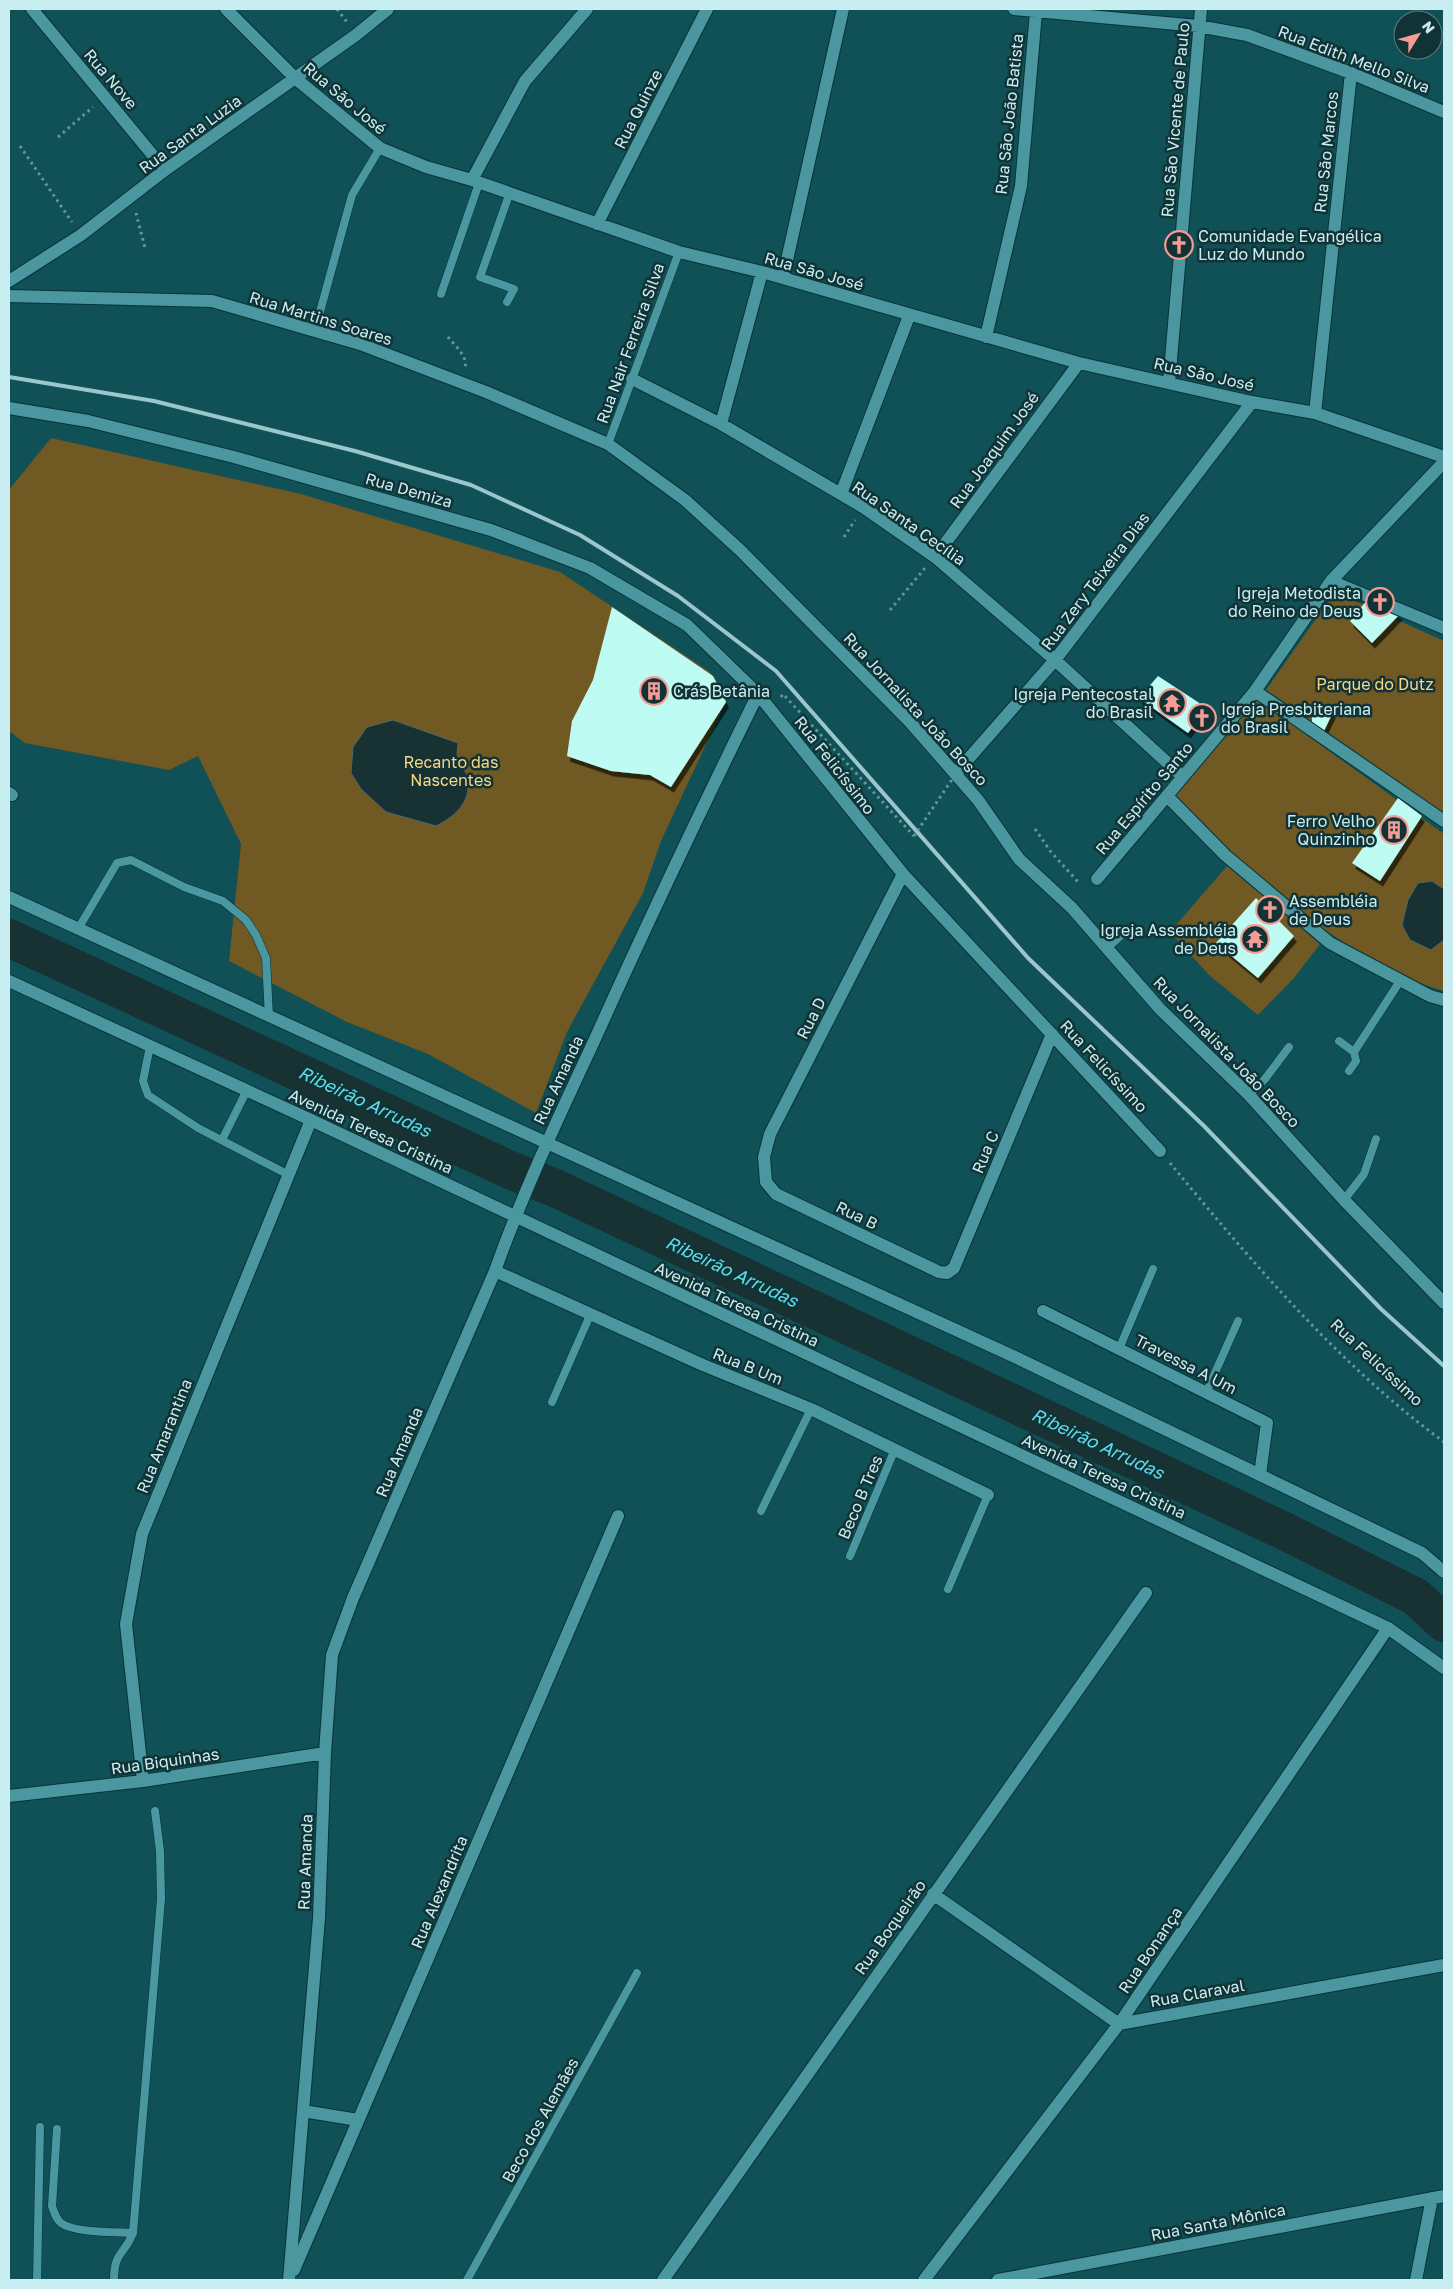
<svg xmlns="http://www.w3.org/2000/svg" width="1453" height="2289" viewBox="0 0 1453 2289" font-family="'Golos Text',sans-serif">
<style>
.green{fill:#705922}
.water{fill:#183133;stroke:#4d6a6c}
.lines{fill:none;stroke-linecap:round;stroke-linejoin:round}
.river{stroke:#183133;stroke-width:38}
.building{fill:#befcf3;filter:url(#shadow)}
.lane-casing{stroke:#073438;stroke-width:9}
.street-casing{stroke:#073438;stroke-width:14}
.secondary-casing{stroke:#073438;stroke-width:14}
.path{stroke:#64989e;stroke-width:3;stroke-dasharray:2.5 4;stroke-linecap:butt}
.lane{stroke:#4a97a0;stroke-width:8}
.street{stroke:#4a97a0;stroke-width:12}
.secondary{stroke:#4a97a0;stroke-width:12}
.rail{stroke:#9bc7cc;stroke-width:4}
.path-bridge{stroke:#64989e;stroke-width:3;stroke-dasharray:2.5 4;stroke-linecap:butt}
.labels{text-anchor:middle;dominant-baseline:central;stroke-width:5;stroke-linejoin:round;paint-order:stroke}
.street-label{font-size:16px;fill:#c9eef2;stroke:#123336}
.poi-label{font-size:16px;fill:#c9eef2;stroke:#123336;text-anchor:start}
.park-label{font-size:16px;fill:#fcd581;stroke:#123336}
.water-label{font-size:18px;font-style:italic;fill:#5edcea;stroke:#123336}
</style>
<defs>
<filter id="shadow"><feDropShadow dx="3" dy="5.5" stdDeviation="0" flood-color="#0009"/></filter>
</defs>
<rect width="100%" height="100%" fill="#105057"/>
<path class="green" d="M 51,438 L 301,494 L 560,572 L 710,672 L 728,697 L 661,841 L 643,893 L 567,1032 L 536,1113 L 428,1054 L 347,1022 L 229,961 L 241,844 L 198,756 L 169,770 L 25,743 L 9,731 L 9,490 Z
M 1335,592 L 1444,641 L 1444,813 L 1266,690 Z
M 1259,696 L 1293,725 L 1444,834 L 1444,991 C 1344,961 1246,870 1175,795 Z
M 1227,866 L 1320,944 L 1294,978 L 1258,1015 L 1209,975 L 1170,932 Z"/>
<path class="water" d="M 393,720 L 458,743 C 458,748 456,755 458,759 C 459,764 464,768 466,773 C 474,799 458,815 436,826 L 386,812 L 361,789 L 351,773 L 353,747 L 367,727 Z
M 1432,881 L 1444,889 L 1444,940 L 1431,950 L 1410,940 L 1402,925 L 1408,900 L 1418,883 Z"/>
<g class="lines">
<path class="river" d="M 9,938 L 510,1170 L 555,1188 L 1280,1529 L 1416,1597 L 1444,1623"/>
</g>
<path class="building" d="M 1367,600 L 1400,614 L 1372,643 L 1350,621 Z
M 612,607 L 713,676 L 726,702 L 671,787 L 650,775 L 611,771 L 567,756 L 572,721 L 593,680 Z
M 1158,676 L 1207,708 L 1188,733 L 1139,698 Z
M 1321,705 L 1333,712 L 1324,731 L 1312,724 L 1312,718 Z
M 1398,798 L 1422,816 L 1380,881 L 1352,863 Z
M 1256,898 L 1294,936 L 1258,978 L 1216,943 Z"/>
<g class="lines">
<defs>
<path id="lane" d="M 441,294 L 479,183
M 507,302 L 514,289 L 480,277 L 509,195
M 315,330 L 352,195 L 380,148
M 608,444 L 679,252
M 78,929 L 117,863 L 131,860 L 184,887 L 223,901 L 246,920 L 256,935 L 266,958 L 269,1017
M 1107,948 L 1125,932 L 1137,931
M 1339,1041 L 1354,1052 L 1356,1061 L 1349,1071
M 150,1046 L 143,1081 L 148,1095 L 198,1128 L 289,1175
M 1354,1052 L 1400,981
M 1249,1095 L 1265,1079 L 1289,1047
M 222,1140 L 247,1090
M 1344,1200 L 1364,1174 L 1376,1139
M 1119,1349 L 1153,1269
M 1206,1393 L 1238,1321
M 552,1402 L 591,1313
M 761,1511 L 811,1409
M 850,1556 L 895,1449
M 948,1589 L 988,1495
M 57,2129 L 52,2206 C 54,2212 56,2219 61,2223 C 74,2233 116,2232 133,2233
M 37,2280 L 40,2127
M 114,2280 C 114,2251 124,2256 133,2233 L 161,1899 L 160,1851 L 155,1811
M 467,2280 L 637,1973"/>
<path id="street" d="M 32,9 L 165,170
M 226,9 L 295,78 L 380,148 L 426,167 L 472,180 L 679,252 L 762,272 L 1079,363 L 1252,402 L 1315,413 L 1444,457
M 1014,9 L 1198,26 L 1247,35 L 1351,73 L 1444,112
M 472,180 L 525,81 L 587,9
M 597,224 L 707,9
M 783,278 L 843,9
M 9,281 L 81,235 L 165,170 L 356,35 L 388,9
M 9,296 L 212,301 L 360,344 L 486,392 L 608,444 L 685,500 L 740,550 L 910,722 L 978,800 L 1019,859 L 1072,908 L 1160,1009 L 1249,1095 L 1344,1200 L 1444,1303
M 986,337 L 1021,186 L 1036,12
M 632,379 L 721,424 L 863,507 L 935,557 L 1055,660 L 1183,777
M 1169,383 L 1201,9
M 9,408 L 88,421 L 234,457 L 491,530 L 590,568 L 687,625 L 758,694 L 903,874 L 1160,1151
M 1315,413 L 1351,73
M 721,424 L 762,272
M 841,494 L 909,316
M 935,557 L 1079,363
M 1331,581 L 1444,628
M 1255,691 L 1444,821
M 956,773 L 1055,660 L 1252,402
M 9,793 L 12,795
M 1167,796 L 1225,855 L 1330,943 L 1430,996 L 1444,1000
M 903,874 L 770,1134 L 764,1157 L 766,1182 L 776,1194 L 939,1272 L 947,1273 L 954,1268 L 1052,1034
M 1097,879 L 1255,691 L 1331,581 L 1444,462
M 495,1271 L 703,1365 L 811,1409 L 988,1495
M 1043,1311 L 1267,1423 L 1260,1475
M 143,1781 L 126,1624 L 142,1534 L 311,1120
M 9,1796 L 143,1781 L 325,1753
M 933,1894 L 1119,2024 L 1444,1965
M 303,2111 L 358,2120
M 294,2270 L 618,1516
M 289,2280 L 319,1918 L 325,1753 L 332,1655 L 353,1598 L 495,1271 C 523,1192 559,1116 595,1039 C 647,923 702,808 758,694
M 663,2280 L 1146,1593
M 924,2280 L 1119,2024 L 1388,1628
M 998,2280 L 1444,2196
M 1416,2280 L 1432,2198"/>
<path id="secondary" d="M 9,897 L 1015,1357 L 1422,1553 L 1444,1572
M 9,981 L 311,1120 L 1388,1628 L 1444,1668"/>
</defs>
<use href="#lane" class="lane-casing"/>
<use href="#street" class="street-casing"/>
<use href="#secondary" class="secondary-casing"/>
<path class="path" d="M 337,9 L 347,22
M 58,137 L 93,107
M 20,146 L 72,222
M 136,213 L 145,248
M 448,337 C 455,346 468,356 465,368
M 844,537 L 855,520
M 890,610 L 925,568
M 781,697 L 783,694 L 914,836
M 1035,829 L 1051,852 L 1080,884
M 1170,1163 C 1252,1262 1339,1365 1444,1442"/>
<use href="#lane" class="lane"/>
<use href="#street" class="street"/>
<use href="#secondary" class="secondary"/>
<path class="rail" d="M 9,377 L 154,401 L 355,451 L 471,485 L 580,535 L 678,596 L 776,671 L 1028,958 L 1204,1126 L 1381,1309 L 1444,1366"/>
<path class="path-bridge" d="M 914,836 L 953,778"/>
</g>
<defs>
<symbol id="church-ring" viewBox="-11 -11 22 22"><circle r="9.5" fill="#123336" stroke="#f59c94" stroke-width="1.5"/><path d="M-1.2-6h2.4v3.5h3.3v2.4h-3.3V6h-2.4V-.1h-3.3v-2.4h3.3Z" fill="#f59c94"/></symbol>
<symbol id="building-ring" viewBox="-11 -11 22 22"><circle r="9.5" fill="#123336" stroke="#f59c94" stroke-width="1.5"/><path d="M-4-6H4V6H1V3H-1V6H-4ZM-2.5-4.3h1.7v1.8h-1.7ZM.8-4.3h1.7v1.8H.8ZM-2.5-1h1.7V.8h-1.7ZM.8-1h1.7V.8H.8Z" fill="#f59c94"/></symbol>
<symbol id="temple-ring" viewBox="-11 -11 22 22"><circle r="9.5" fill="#123336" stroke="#f59c94" stroke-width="1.5"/><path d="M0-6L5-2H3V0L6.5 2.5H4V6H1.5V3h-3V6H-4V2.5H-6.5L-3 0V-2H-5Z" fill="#f59c94"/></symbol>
</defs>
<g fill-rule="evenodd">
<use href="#church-ring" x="1163" y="229" width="32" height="32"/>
<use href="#church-ring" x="1364" y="586" width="32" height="32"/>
<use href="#building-ring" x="638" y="675" width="32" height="32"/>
<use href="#temple-ring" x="1156" y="687" width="32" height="32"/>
<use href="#church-ring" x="1186" y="702" width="32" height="32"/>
<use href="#building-ring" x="1378" y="814" width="32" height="32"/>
<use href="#church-ring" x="1254" y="894" width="32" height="32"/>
<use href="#temple-ring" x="1239" y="923" width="32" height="32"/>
</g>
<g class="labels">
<g class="street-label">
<text transform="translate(1354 59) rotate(21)">Rua Edith Mello Silva</text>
<text transform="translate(111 79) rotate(50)">Rua Nove</text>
<text transform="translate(345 98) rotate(40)">Rua São José</text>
<text transform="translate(638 109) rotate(-63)">Rua Quinze</text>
<text transform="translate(1009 114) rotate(-84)">Rua São João Batista</text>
<text transform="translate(1175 120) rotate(-85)">Rua São Vicente de Paulo</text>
<text transform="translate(190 134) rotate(-36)">Rua Santa Luzia</text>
<text transform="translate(1326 152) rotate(-84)">Rua São Marcos</text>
<text transform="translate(814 271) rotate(16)">Rua São José</text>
<text transform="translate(321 318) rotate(17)">Rua Martins Soares</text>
<text transform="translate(630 343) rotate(-70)">Rua Nair Ferreira Silva</text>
<text transform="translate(1204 374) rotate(13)">Rua São José</text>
<text transform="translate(994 450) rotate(-54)">Rua Joaquim José</text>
<text transform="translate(409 490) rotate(16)">Rua Demiza</text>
<text transform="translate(909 523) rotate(35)">Rua Santa Cecília</text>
<text transform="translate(1095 581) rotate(-53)">Rua Zery Teixeira Dias</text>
<text transform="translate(916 709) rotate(47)">Rua Jornalista João Bosco</text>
<text transform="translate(835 765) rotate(52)">Rua Felicíssimo</text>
<text transform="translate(1144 798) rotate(-50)">Rua Espírito Santo</text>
<text transform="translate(811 1018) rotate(-63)">Rua D</text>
<text transform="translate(1227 1052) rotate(46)">Rua Jornalista João Bosco</text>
<text transform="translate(1104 1066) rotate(47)">Rua Felicíssimo</text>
<text transform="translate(558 1080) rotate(-65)">Rua Amanda</text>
<text transform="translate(371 1131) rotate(25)">Avenida Teresa Cristina</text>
<text transform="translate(985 1152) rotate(-67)">Rua C</text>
<text transform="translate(857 1215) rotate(26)">Rua B</text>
<text transform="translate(737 1304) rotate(25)">Avenida Teresa Cristina</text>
<text transform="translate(1377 1362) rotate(43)">Rua Felicíssimo</text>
<text transform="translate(1186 1364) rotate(27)">Travessa A Um</text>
<text transform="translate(748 1366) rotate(22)">Rua B Um</text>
<text transform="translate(164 1436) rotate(-68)">Rua Amarantina</text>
<text transform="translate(399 1452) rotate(-67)">Rua Amanda</text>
<text transform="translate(1104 1476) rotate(25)">Avenida Teresa Cristina</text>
<text transform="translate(860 1497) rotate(-67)">Beco B Tres</text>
<text transform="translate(165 1761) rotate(-8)">Rua Biquinhas</text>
<text transform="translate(305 1862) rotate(-88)">Rua Amanda</text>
<text transform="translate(439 1892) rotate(-67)">Rua Alexandrita</text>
<text transform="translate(890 1927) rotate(-55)">Rua Boqueirão</text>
<text transform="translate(1150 1950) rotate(-56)">Rua Bonança</text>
<text transform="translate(1197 1993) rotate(-10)">Rua Claraval</text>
<text transform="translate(540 2120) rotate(-61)">Beco dos Alemães</text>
<text transform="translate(1218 2222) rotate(-11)">Rua Santa Mônica</text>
</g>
<g class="poi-label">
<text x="1198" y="236">Comunidade Evangélica<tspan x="1198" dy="18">Luz do Mundo</tspan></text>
<text x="1361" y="593" text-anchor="end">Igreja Metodista<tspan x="1361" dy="18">do Reino de Deus</tspan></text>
<text x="673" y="691">Crás Betânia</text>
<text x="1153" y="694" text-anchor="end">Igreja Pentecostal<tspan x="1153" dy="18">do Brasil</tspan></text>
<text x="1221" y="709">Igreja Presbiteriana<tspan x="1221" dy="18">do Brasil</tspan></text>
<text x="1375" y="821" text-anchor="end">Ferro Velho<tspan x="1375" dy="18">Quinzinho</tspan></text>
<text x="1289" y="901">Assembléia<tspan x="1289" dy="18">de Deus</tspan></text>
<text x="1236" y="930" text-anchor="end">Igreja Assembléia<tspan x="1236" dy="18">de Deus</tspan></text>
</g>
<g class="park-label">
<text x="1375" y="684">Parque do Dutz</text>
<text x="451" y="762">Recanto das<tspan x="451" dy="18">Nascentes</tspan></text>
</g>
<g class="water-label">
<text transform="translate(365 1101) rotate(25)">Ribeirão Arrudas</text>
<text transform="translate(732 1271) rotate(25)">Ribeirão Arrudas</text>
<text transform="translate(1098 1443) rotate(25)">Ribeirão Arrudas</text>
</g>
</g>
<rect width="1453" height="2289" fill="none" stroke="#c9eef2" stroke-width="20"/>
<g transform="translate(1418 35) rotate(53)"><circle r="24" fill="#123336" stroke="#5b7e81"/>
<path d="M0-4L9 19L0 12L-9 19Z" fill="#f59c94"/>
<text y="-8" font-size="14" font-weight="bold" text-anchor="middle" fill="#c9eef2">N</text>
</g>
</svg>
